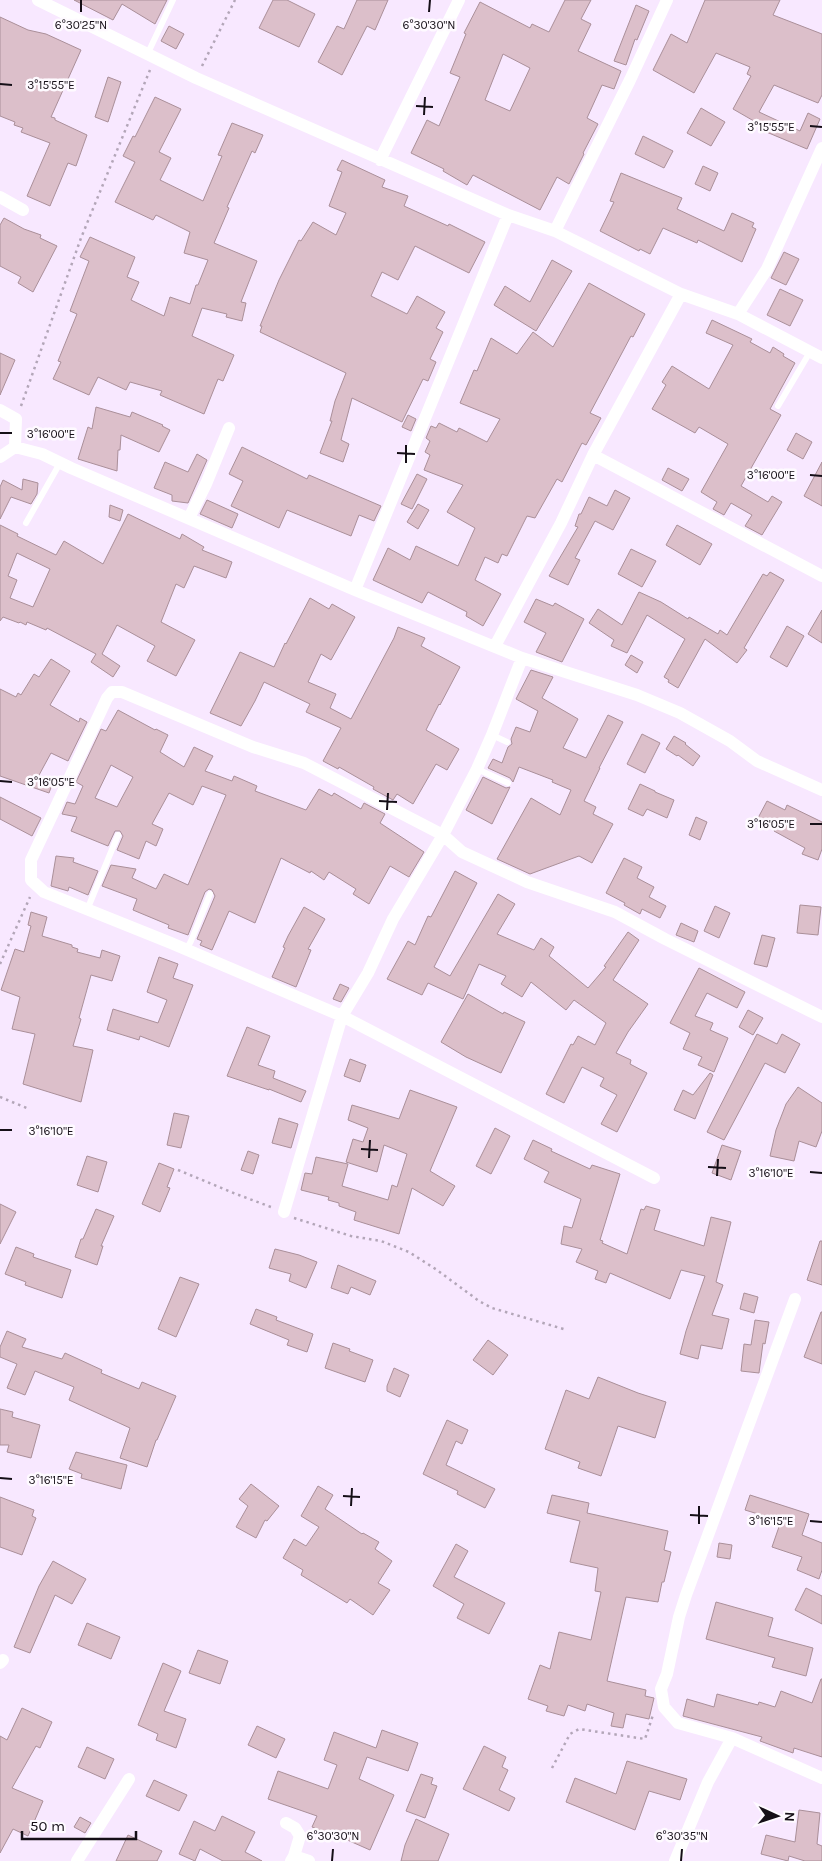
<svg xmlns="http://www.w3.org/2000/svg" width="822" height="1861" viewBox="0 0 822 1861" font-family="Karla,sans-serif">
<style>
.building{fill:#dcbfca;stroke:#aa8f99;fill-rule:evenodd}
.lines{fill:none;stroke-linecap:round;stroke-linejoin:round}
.path{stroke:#b3a6b8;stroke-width:2.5;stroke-dasharray:2.5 4;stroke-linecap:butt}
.lane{stroke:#fff;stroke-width:6}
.street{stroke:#fff;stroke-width:12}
.ticks{fill:none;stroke:#150f17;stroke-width:2}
.ticks-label{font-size:12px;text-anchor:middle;fill:#150f17;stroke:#fefaff;stroke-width:5;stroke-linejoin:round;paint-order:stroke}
</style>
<rect width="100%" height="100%" fill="#f8e8ff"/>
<path class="building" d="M 74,0 L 167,0 L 155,24 L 122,4 L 113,20 Z
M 273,0 L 287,0 L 315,14 L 299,47 L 259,28 Z
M 357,0 L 388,0 L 375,30 L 367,26 L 342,75 L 318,62 L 337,26 L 344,29 Z
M 565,0 L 591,0 L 581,19 L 591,24 L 578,51 L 621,71 L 614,89 L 602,85 L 587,118 L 598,124 L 583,153 L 584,154 L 569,184 L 557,177 L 540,210 L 473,175 L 467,185 L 443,171 L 444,169 L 411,153 L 427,120 L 439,126 L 460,77 L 450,73 L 466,34 L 464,33 L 480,2 L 530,28 L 532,24 L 549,32 ZM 503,54 L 530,68 L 510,111 L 485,100 Z
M 705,0 L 780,0 L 773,15 L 822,34 L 822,95 L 818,103 L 774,85 L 759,112 L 800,131 L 808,113 L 820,119 L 807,149 L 764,131 L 766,128 L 733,109 L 751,76 L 747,74 L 750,67 L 716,53 L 694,93 L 653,70 L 671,34 L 687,43 Z
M 636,5 L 649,11 L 637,40 L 635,39 L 626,65 L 614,61 Z
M 0,17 L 28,30 L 46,34 L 81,50 L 51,117 L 55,118 L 55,120 L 87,135 L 76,166 L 68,163 L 50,206 L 27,196 L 50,143 L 21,132 L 23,128 L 14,125 L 15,122 L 0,116 Z
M 169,26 L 184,34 L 176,49 L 161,41 Z
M 108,77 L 121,82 L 108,122 L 95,117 Z
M 155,97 L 181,109 L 159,152 L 171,158 L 160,180 L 203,201 L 222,156 L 218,155 L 232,123 L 263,135 L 255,153 L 252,151 L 227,207 L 229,208 L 214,243 L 257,261 L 241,302 L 246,303 L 242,321 L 226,317 L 227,314 L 202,308 L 192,336 L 234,355 L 223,381 L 218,379 L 204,414 L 160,395 L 162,391 L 130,382 L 126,390 L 98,377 L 89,395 L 53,379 L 61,362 L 58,361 L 77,314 L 70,311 L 89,261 L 80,257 L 90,237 L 135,257 L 127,277 L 139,282 L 131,300 L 164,316 L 170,297 L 190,304 L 196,285 L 198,285 L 208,260 L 184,253 L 190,232 L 156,215 L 153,220 L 115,202 L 135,162 L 123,156 L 133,136 L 135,137 Z
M 701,108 L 725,122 L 711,146 L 687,133 Z
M 643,136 L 673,151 L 664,168 L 635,154 Z
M 342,160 L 385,180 L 382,187 L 408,196 L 404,206 L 448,226 L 449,224 L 485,242 L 469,273 L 415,246 L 398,280 L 382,272 L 371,296 L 407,314 L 417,296 L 445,312 L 436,328 L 443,332 L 430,359 L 436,362 L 428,381 L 423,379 L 402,422 L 352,398 L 341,440 L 349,444 L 343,462 L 320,453 L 332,421 L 330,421 L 335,401 L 346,373 L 260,332 L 262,326 L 260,326 L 279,280 L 299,240 L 301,241 L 313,222 L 336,235 L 346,213 L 329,206 L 342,172 L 337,170 Z
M 703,166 L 718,173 L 710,191 L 695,184 Z
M 621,173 L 682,198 L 677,209 L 724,231 L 732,213 L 754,223 L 752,227 L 756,229 L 742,262 L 698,240 L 697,243 L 663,228 L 650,254 L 640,249 L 639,251 L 600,231 L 614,202 L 610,201 Z
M 4,218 L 24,229 L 41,235 L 40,238 L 57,246 L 33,292 L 18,283 L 21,277 L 0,266 L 0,225 Z
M 784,252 L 799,259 L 786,285 L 771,278 Z
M 552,260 L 572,271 L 536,331 L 494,305 L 505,286 L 530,302 Z
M 589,283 L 645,314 L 633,337 L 631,336 L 590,413 L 601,418 L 586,445 L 582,443 L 562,482 L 557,479 L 535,518 L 527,516 L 507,556 L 502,554 L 498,563 L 485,557 L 475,580 L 501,594 L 483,626 L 466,616 L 467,612 L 428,592 L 422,603 L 373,580 L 388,548 L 410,560 L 416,546 L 458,566 L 475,528 L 447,512 L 463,485 L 424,470 L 430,455 L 425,452 L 430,441 L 426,438 L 431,426 L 436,428 L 439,423 L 457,432 L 459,428 L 487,442 L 500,419 L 460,403 L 474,370 L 477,371 L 491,338 L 517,354 L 533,332 L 553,347 Z
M 780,289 L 803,300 L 790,326 L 767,315 Z
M 712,320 L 752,339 L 750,342 L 770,353 L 773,347 L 784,354 L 783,356 L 795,363 L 770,409 L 781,415 L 741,486 L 768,502 L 772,496 L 782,502 L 762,535 L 745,526 L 752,515 L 731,503 L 724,515 L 713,509 L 717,502 L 701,492 L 728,444 L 699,427 L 695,433 L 652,409 L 666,385 L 662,382 L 672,366 L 709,389 L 733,345 L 706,333 Z
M 0,353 L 15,360 L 0,395 Z
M 96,407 L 130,417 L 132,412 L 163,425 L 162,426 L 170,430 L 159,452 L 121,435 L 120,450 L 118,450 L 117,471 L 78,459 L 88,427 L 92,429 Z
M 408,415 L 416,419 L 411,431 L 402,427 Z
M 796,433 L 812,442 L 803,459 L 787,450 Z
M 242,447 L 307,479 L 309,475 L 381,506 L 374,521 L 359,515 L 351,536 L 287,510 L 279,528 L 231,506 L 243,481 L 229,474 Z
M 197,454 L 207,460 L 188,503 L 172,501 L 172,495 L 154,488 L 165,462 L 188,472 Z
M 822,462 L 822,506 L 804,496 Z
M 668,468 L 689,479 L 682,491 L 662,480 Z
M 417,474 L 427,479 L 412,509 L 401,504 Z
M 23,479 L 38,483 L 37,494 L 31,504 L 11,497 L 0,519 L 0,487 L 3,480 L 22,490 Z
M 615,490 L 630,498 L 613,530 L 595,521 L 575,558 L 580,560 L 568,585 L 549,576 L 578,527 L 575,526 L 579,514 L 581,514 L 589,497 L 607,506 Z
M 207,500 L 238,514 L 232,528 L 200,514 Z
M 418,504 L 429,510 L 418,529 L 407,522 Z
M 110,505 L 123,510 L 120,521 L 109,517 Z
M 128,514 L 180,539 L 182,534 L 204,547 L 202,550 L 232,562 L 226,578 L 194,566 L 184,588 L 176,584 L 161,622 L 195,640 L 176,676 L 147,661 L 155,646 L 117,625 L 102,654 L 120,666 L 113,677 L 91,662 L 96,654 L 47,628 L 46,630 L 27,622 L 26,625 L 20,622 L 19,623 L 3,617 L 0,621 L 0,525 L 18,534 L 17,536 L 56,555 L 64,541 L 103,564 ZM 17,553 L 50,569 L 33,607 L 10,598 L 17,580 L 8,576 Z
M 677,525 L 712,544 L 700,565 L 666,545 Z
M 631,549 L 656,561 L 642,587 L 618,574 Z
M 770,572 L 784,580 L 744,648 L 747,650 L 737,663 L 705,639 L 678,688 L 668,682 L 669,680 L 664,677 L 685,639 L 647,615 L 627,653 L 611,646 L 614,640 L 589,623 L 598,609 L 622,625 L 639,592 L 661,602 L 688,619 L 689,617 L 718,634 L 720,630 L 727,635 L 763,574 L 767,576 Z
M 310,598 L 329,609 L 332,604 L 355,617 L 331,660 L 321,654 L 308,682 L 336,694 L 330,708 L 351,719 L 394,638 L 398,627 L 425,638 L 421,646 L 460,667 L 440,705 L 439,704 L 426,730 L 459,749 L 447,770 L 436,764 L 413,804 L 397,794 L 393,800 L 373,789 L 374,787 L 339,767 L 338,769 L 323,761 L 341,728 L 306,712 L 310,704 L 264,682 L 255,701 L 241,726 L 210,713 L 240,652 L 274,667 L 285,643 L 286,644 Z
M 536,599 L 553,606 L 555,603 L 584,619 L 562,662 L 536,652 L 546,633 L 524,622 Z
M 822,610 L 822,643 L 808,634 Z
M 787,626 L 804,636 L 787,667 L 770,657 Z
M 631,655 L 643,662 L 637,673 L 625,665 Z
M 51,659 L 70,671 L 50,705 L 79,722 L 80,718 L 87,722 L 68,761 L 51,753 L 38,777 L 53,782 L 49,793 L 0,776 L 0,689 L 16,697 L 18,693 L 21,695 L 34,674 L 39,677 Z
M 531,670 L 553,677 L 542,698 L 578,719 L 563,748 L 586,758 L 608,715 L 623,722 L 599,768 L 600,768 L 584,801 L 596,807 L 593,814 L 613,824 L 592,863 L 579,856 L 530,874 L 497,859 L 531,798 L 560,815 L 571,790 L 552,782 L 553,780 L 519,767 L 513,782 L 510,778 L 488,768 L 493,759 L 502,763 L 508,747 L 512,744 L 511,739 L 516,727 L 530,732 L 538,711 L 516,699 Z
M 118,710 L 155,730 L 156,729 L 168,735 L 160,752 L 184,767 L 194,747 L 213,756 L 205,771 L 232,781 L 234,776 L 257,786 L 255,791 L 306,810 L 319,789 L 332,796 L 334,793 L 361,809 L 364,803 L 385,814 L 380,823 L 424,852 L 409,877 L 390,866 L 369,904 L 353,894 L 356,889 L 329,872 L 324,880 L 311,871 L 310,873 L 281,858 L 255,923 L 229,911 L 212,950 L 200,945 L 202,941 L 197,939 L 215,896 L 212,890 L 209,889 L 205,892 L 188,935 L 168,928 L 169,925 L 133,910 L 137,899 L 102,886 L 111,865 L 136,869 L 132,878 L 156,889 L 164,874 L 188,885 L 226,795 L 202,786 L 193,805 L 169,793 L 152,824 L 163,829 L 156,846 L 146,841 L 139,859 L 117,850 L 123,836 L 120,831 L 115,831 L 108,846 L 71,831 L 77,817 L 62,814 L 67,802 L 75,804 L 83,786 L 76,782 L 101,729 L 106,731 ZM 111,765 L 133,777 L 117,807 L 95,798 Z
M 642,734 L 660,743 L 645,773 L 627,764 Z
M 674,736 L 686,743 L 685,744 L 700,756 L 693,766 L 678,755 L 677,756 L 666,749 Z
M 483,777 L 506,788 L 510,787 L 492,824 L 466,810 Z
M 640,784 L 655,791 L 655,792 L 674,800 L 667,818 L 647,809 L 643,816 L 628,809 Z
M 0,797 L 41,818 L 32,836 L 0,819 Z
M 767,801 L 785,810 L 787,805 L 822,822 L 822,849 L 818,860 L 802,854 L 805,848 L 774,831 L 776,827 L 758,818 Z
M 696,817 L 707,822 L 700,840 L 689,835 Z
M 56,856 L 74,858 L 73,862 L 98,871 L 88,895 L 69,887 L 68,891 L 51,886 Z
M 624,858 L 642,867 L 637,878 L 654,887 L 649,897 L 666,906 L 660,918 L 642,909 L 640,914 L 624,905 L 625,903 L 606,893 Z
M 455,871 L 477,883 L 434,967 L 450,976 L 498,894 L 515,904 L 497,934 L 534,950 L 541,938 L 554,947 L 549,956 L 588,988 L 606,967 L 604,966 L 628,932 L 639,940 L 613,980 L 648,1004 L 628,1032 L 616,1053 L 631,1060 L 630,1064 L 647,1073 L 617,1132 L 601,1124 L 617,1095 L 600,1086 L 604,1078 L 582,1067 L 564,1103 L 546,1094 L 571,1044 L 573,1045 L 578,1036 L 595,1045 L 606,1023 L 574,1000 L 566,1010 L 531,982 L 522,997 L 501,984 L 506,976 L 479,964 L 463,999 L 428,983 L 422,995 L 387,979 L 408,941 L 415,945 L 428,916 L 431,917 Z
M 800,905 L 821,907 L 818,935 L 797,933 Z
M 715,906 L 730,913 L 719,938 L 704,931 Z
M 304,907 L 325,919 L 308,949 L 311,950 L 296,987 L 272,977 L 285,948 L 283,947 L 288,936 Z
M 31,912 L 47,917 L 42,936 L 72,945 L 72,947 L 78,949 L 77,952 L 100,958 L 102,950 L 120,956 L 112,981 L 91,975 L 79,1018 L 81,1019 L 73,1046 L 93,1050 L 81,1102 L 23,1084 L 35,1034 L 12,1029 L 20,997 L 1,990 L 15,949 L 24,952 L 31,926 L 28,925 Z
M 681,923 L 698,931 L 694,942 L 676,935 Z
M 762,935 L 775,938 L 767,967 L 754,964 Z
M 159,957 L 178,964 L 173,978 L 193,985 L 169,1047 L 140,1036 L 139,1040 L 107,1030 L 113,1009 L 158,1023 L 167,1000 L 147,992 Z
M 699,968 L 745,992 L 737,1008 L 707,993 L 695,1016 L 713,1023 L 710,1030 L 728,1038 L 714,1072 L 698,1065 L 702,1057 L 683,1049 L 690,1033 L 670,1023 Z
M 340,984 L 349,988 L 341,1002 L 333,999 Z
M 468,994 L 503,1014 L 504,1012 L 525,1022 L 501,1073 L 466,1057 L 441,1042 Z
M 748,1010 L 763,1018 L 753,1035 L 739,1027 Z
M 247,1027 L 270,1036 L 258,1065 L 275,1071 L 273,1078 L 306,1091 L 301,1102 L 269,1089 L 269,1090 L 227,1076 Z
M 757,1034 L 777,1044 L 782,1034 L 800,1044 L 785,1073 L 765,1063 L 724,1140 L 707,1132 Z
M 350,1059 L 366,1065 L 360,1082 L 344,1076 Z
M 710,1073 L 713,1075 L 695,1119 L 674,1110 L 683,1090 L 693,1095 Z
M 798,1087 L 822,1103 L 822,1131 L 816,1147 L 799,1141 L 794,1161 L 770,1156 L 776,1130 L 786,1104 Z
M 410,1090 L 457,1107 L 430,1171 L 455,1186 L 443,1206 L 412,1188 L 399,1234 L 354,1220 L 356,1212 L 339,1206 L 339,1203 L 328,1200 L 329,1197 L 301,1190 L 305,1173 L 312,1174 L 316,1157 L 348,1164 L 342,1186 L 388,1200 L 392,1185 L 397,1187 L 407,1154 L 384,1145 L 377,1172 L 346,1162 L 353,1139 L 363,1142 L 368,1128 L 348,1120 L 352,1105 L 399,1119 Z
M 174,1113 L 189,1116 L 181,1148 L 167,1145 Z
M 279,1118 L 298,1124 L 291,1148 L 272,1143 Z
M 495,1128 L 510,1136 L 491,1174 L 476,1166 Z
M 533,1140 L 552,1149 L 551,1151 L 590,1169 L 592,1165 L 620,1174 L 600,1240 L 603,1241 L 602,1243 L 627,1254 L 641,1209 L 644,1210 L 646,1206 L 660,1210 L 654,1230 L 704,1246 L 711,1217 L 731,1222 L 716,1282 L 723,1285 L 712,1315 L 729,1319 L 722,1349 L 701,1345 L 698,1359 L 680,1354 L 686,1331 L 705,1276 L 681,1270 L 670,1299 L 610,1273 L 606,1283 L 595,1279 L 598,1271 L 576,1262 L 582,1249 L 561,1244 L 564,1226 L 572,1228 L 581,1199 L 544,1182 L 549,1172 L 524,1159 Z
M 722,1145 L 741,1151 L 731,1180 L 712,1173 Z
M 248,1151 L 259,1155 L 253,1174 L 241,1170 Z
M 87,1156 L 107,1162 L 98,1192 L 77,1185 Z
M 159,1163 L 174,1169 L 167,1187 L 170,1188 L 160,1212 L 142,1204 Z
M 0,1204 L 16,1212 L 0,1244 Z
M 96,1209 L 114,1216 L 101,1246 L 103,1246 L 97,1265 L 75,1257 L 81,1239 L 83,1239 Z
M 820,1241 L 822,1241 L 822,1285 L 807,1280 Z
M 16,1247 L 34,1254 L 33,1257 L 71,1270 L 62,1298 L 25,1285 L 26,1282 L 5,1274 Z
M 275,1249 L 299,1255 L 317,1262 L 306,1288 L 289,1281 L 291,1274 L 269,1268 Z
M 338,1265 L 376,1281 L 370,1295 L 351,1287 L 348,1294 L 331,1288 Z
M 180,1277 L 199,1284 L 176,1337 L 158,1329 Z
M 744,1293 L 758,1297 L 754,1313 L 740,1309 Z
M 256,1309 L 277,1317 L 276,1320 L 313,1334 L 307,1352 L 287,1345 L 289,1340 L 250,1324 Z
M 821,1312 L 822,1312 L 822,1364 L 804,1357 Z
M 755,1320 L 769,1322 L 765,1344 L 763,1343 L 759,1373 L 741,1371 L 744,1344 L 751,1345 Z
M 7,1331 L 26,1339 L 22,1347 L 62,1359 L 65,1353 L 102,1370 L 101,1373 L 139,1389 L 142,1382 L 176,1396 L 157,1440 L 156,1440 L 147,1467 L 120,1458 L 130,1428 L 69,1400 L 74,1387 L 35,1371 L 25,1395 L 7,1388 L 17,1364 L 0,1357 L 0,1347 Z
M 488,1340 L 508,1355 L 493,1375 L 473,1360 Z
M 333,1343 L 350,1349 L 349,1351 L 373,1360 L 365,1382 L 325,1368 Z
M 394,1368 L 409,1375 L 400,1397 L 387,1391 L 387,1386 Z
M 598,1377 L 638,1393 L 666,1402 L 655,1438 L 618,1426 L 601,1476 L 578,1468 L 580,1462 L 545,1449 L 566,1390 L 589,1399 Z
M 0,1409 L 13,1412 L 12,1417 L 40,1425 L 31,1458 L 7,1452 L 9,1445 L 0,1445 Z
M 447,1420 L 468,1430 L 462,1444 L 456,1441 L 446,1465 L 495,1489 L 485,1508 L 457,1494 L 458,1491 L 423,1474 Z
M 76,1452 L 127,1465 L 121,1489 L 81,1478 L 82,1474 L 69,1469 Z
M 251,1484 L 279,1506 L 267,1521 L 265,1520 L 256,1538 L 236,1527 L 248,1506 L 239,1499 Z
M 318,1486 L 333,1495 L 325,1509 L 362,1534 L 363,1533 L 379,1542 L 375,1549 L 392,1561 L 378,1583 L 390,1590 L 373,1615 L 350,1599 L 347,1603 L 301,1575 L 303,1570 L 283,1558 L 294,1539 L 306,1546 L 319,1527 L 301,1516 Z
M 552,1495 L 589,1503 L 587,1513 L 668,1531 L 664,1550 L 671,1552 L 664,1582 L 662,1582 L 658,1602 L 626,1597 L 607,1681 L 646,1690 L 645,1696 L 654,1698 L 649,1719 L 626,1714 L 623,1728 L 611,1726 L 614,1713 L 587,1704 L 585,1711 L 568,1705 L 564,1716 L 546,1711 L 548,1706 L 528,1699 L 540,1665 L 550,1669 L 559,1632 L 591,1640 L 601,1592 L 595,1591 L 598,1568 L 570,1562 L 580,1521 L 547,1513 Z
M 750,1495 L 809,1514 L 802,1535 L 822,1543 L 822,1570 L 819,1579 L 797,1570 L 802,1557 L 772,1547 L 781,1521 L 745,1510 Z
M 0,1497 L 34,1510 L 32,1516 L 36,1518 L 22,1555 L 0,1547 Z
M 719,1543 L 732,1545 L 730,1559 L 717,1557 Z
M 456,1544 L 468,1551 L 454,1577 L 505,1603 L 489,1634 L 457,1618 L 464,1604 L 433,1586 Z
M 53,1561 L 86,1579 L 72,1604 L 55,1595 L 30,1653 L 14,1647 L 39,1586 Z
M 806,1588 L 822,1596 L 822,1624 L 795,1610 Z
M 716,1602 L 773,1618 L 768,1636 L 813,1648 L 806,1676 L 772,1667 L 775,1658 L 706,1639 Z
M 87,1623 L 120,1637 L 111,1659 L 78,1645 Z
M 198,1650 L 228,1661 L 220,1684 L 189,1673 Z
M 163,1663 L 181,1671 L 164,1711 L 186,1719 L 176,1748 L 156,1740 L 158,1734 L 138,1725 Z
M 821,1679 L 822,1679 L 822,1757 L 794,1748 L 793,1753 L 760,1741 L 762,1737 L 683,1716 L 687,1699 L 714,1707 L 717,1694 L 758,1705 L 759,1702 L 775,1707 L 781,1691 L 812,1703 Z
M 22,1708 L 52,1722 L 40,1748 L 36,1746 L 12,1788 L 43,1801 L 28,1836 L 13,1829 L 0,1853 L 0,1736 L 7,1740 Z
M 257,1726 L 285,1739 L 276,1758 L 248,1745 Z
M 382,1730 L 418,1743 L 408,1771 L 367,1757 L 359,1779 L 394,1795 L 370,1850 L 336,1835 L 335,1836 L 312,1827 L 317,1816 L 268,1799 L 278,1771 L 328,1789 L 337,1765 L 324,1760 L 334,1732 L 376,1748 Z
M 484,1746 L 506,1757 L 502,1767 L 508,1770 L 499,1790 L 515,1798 L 509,1811 L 463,1789 Z
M 87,1747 L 114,1759 L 105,1779 L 78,1767 Z
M 627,1761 L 687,1779 L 680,1800 L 649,1791 L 635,1830 L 566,1802 L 575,1778 L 616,1794 Z
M 421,1774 L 433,1778 L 431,1784 L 437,1786 L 425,1818 L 406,1811 Z
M 154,1780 L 187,1795 L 179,1811 L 146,1796 Z
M 799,1810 L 820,1813 L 817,1844 L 822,1846 L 822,1861 L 805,1861 L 789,1856 L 788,1861 L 761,1854 L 766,1835 L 795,1842 Z
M 222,1816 L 255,1832 L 245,1852 L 262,1861 L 223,1861 L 200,1849 L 195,1861 L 179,1854 L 194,1821 L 215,1831 Z
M 80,1817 L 91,1823 L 85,1833 L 74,1827 Z
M 416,1819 L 449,1834 L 438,1861 L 401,1861 L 405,1845 Z
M 128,1835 L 162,1851 L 157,1861 L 116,1861 Z"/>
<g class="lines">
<path class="path" d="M 202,66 L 235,0
M 21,406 L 81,238 L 150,70
M 0,964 L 30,897
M 0,1097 L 29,1109
M 178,1170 L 236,1194 L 271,1207
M 294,1218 L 351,1236 L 381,1241 L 409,1252 L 437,1270 L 479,1301 L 492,1308 L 567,1330
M 552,1768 L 570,1734 L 579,1729 L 645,1739 L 653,1715"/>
<path class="lane" d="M 147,55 L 173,0
M 778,406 L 810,352
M 26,523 L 60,463
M 492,735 L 507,742
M 477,769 L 508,783
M 87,910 L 118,835
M 186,950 L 191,941 L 210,894"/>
<path class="street" d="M 38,0 L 196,78 L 508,215 L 555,231 L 681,294
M 380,160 L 459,0
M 0,197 L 23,210
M 555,231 L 630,80 L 667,0
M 738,314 L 767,269 L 822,148
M 0,410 L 16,419 L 15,447
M 593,455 L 822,576
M 0,457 L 15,447 L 42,454 L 71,468 L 355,590 L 522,658 L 637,695 L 680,713 L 730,741 L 757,761 L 822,790
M 189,518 L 206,484 L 229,428
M 355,590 L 508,215
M 495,646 L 561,523 L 593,455 L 681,294 L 738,314 L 822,358
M 654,1178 L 342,1016 L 171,943 L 44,892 L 31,880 L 31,860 L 107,698 L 112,692 L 122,692 L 253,747 L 304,763 L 443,835 L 462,852 L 527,882 L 615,912 L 665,939 L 822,1017
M 284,1212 L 342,1016 L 368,973 L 393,919 L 443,835 L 477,769 L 492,735 L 522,658
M 795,1299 L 686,1595 L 679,1617 L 667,1674 L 661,1689 L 664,1707 L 678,1723 L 732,1738 L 822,1778
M 0,1663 L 3,1660
M 286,1823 L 295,1828 L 300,1836 L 294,1856 L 291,1861
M 294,1856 L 309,1861
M 77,1861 L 129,1779
M 675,1861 L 708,1782 L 732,1738"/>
</g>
<path class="ticks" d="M 81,12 L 81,0M 429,12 L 430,0M 0,84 L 12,85M 416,106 L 433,107M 424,115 L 425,97M 810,126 L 822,127M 0,433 L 12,433M 397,453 L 415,454M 406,463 L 406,445M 810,475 L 822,476M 0,781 L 12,782M 379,801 L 397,802M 387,810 L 388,793M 810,824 L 822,824M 0,1130 L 12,1130M 361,1149 L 378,1150M 369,1158 L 370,1140M 708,1167 L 726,1168M 810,1172 L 822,1173M 717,1176 L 718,1159M 0,1478 L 12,1479M 343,1496 L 360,1497M 351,1506 L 352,1488M 690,1515 L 708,1516M 810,1521 L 822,1522M 699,1524 L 699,1506M 332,1861 L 333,1849M 681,1861 L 682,1849"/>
<g class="ticks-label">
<text x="81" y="29">6°30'25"N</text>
<text x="429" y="29">6°30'30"N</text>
<text x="51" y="89">3°15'55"E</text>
<text x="771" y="131">3°15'55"E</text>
<text x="51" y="438">3°16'00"E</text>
<text x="771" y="479">3°16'00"E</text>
<text x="51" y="786">3°16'05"E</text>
<text x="771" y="828">3°16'05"E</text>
<text x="51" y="1135">3°16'10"E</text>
<text x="771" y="1177">3°16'10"E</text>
<text x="51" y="1484">3°16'15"E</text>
<text x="771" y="1525">3°16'15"E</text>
<text x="333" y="1840">6°30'30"N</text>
<text x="682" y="1840">6°30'35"N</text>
</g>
<g transform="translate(777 1816) rotate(93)" stroke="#fefaff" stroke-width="4" paint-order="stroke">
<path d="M0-4L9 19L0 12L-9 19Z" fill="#150f17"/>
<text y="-8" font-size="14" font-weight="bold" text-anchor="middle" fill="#150f17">N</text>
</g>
<path d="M22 1831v8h114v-8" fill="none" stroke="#150f17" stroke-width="2.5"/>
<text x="30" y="1831" font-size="15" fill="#150f17" stroke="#fefaff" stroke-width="4" paint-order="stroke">50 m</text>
</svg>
